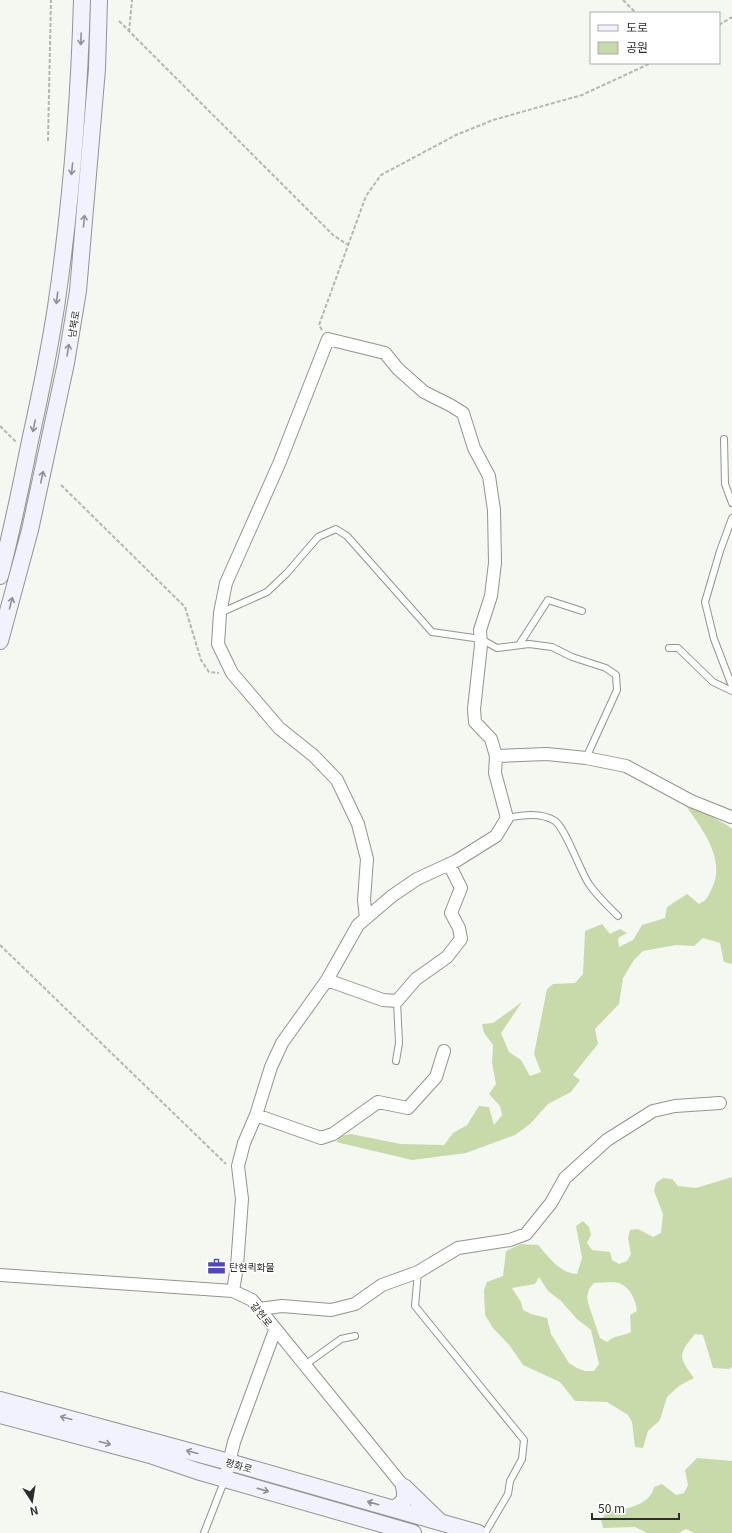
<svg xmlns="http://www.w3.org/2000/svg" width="732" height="1533" viewBox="0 0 732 1533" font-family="Georgia,'Noto Sans KR',serif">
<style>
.green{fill:#c9daaa;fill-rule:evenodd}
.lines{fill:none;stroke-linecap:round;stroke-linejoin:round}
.lane-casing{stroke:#92958d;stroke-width:8}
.street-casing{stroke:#92958d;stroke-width:14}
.secondary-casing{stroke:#92958d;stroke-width:18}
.path{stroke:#b4b6b0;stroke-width:2;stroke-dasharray:4 2;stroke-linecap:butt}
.lane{stroke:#fff;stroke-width:6}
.street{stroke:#fff;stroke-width:12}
.secondary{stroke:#f1f2fe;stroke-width:16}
.oneway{stroke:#8f9094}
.labels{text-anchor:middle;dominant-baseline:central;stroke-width:3;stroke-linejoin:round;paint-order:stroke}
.street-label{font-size:10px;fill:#2d2e2b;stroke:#fff}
.poi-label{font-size:10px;fill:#2d2e2b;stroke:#fff;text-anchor:start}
</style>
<rect width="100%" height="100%" fill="#f5f8f0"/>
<path class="green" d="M 683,801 L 727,825 L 732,829 L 732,964 L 724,962 L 720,943 L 703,938 L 694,946 L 676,945 L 643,951 L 634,960 L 623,978 L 619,1004 L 595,1029 L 598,1044 L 573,1075 L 580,1080 L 571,1092 L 548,1104 L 530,1124 L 515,1135 L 466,1153 L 412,1160 L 336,1142 L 341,1136 L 351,1134 L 401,1144 L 444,1145 L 453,1133 L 467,1125 L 479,1106 L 489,1107 L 494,1125 L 502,1115 L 500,1106 L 489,1094 L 496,1084 L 492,1063 L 493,1045 L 484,1033 L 482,1024 L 493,1023 L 522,1002 L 501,1033 L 509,1052 L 521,1060 L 530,1076 L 541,1072 L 534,1054 L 547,989 L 553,984 L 575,983 L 583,974 L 585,931 L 602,924 L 610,934 L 620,929 L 627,933 L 618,938 L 619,947 L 633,940 L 642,925 L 665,918 L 667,907 L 687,894 L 699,904 C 708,899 708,897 712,888 C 727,857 699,826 683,801 Z
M 732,1177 L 732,1367 L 729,1369 L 713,1368 L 703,1335 L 695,1334 C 678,1355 678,1356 694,1378 L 679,1386 L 667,1397 L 660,1420 L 648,1431 L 643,1448 L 635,1447 L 632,1422 L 628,1415 L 607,1402 L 575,1401 L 560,1382 L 523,1365 L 510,1346 L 493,1328 L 485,1315 L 484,1290 L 487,1282 L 503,1276 L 506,1251 L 521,1244 L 538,1245 C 549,1257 559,1273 577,1274 L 582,1258 L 576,1226 L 583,1221 L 589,1227 L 591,1235 L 587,1243 L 592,1250 L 610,1252 L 612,1260 L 619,1264 L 627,1261 L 631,1254 L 628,1238 L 630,1230 L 638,1229 L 653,1237 L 661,1233 L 663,1214 L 654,1191 L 656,1183 L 663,1178 L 672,1179 L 678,1186 L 696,1188 ZM 539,1277 L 548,1291 L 561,1301 L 577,1319 L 591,1330 L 599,1364 L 594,1371 L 585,1371 L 577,1368 L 569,1363 L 551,1334 L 547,1318 L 531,1314 L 523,1310 L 521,1302 L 512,1288 L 535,1284 ZM 594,1283 C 602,1283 614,1281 621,1284 C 631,1288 636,1302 637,1311 L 630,1315 L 631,1332 C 622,1337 616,1334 607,1342 L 600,1338 L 589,1306 L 587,1297 L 589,1289 Z
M 697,1458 L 732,1461 L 732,1533 L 694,1533 L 686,1529 L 679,1533 L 647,1533 L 635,1527 L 603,1528 L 601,1520 L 606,1513 C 622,1509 650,1507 654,1487 L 662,1484 L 676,1495 L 684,1493 L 688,1485 L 685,1470 Z"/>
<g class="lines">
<defs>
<path id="lane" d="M 724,439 L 725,484 L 732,503
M 732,518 L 720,551 L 705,602 L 714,639 L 732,686
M 220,613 L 267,592 L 287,573 L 318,537 L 336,529 L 347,536 L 432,632 L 481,639 L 497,648 L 529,644 L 552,647 L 572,657 L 606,668 L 616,675 L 617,690 L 586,758
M 519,645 L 548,600 L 582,611
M 669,648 L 678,648 L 713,682 L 732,691
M 507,818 C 522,815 541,812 555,821 C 566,829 580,871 589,884 C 597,896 608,906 618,916
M 396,1061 L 399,1043 L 397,1001
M 418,1272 L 415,1306 L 524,1440 L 522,1459 L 510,1481 L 508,1494 L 485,1533
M 305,1365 L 341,1339 L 355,1336
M 204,1533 L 225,1479"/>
<path id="street" d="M 496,756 L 547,754 L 586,758 L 626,766 L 691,801 L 731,817
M 327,980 L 383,1000 L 397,1001 L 416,979 L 447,957 L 461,939 L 459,928 L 451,913 L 461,888 L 449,864
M 256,1115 L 321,1138 L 333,1134 L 378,1102 L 408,1108 L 436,1077 L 444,1051
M 0,1275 L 233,1291 L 252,1300 L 404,1487
M 233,1291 L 237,1266 L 242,1199 L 238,1166 L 244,1143 L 256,1115 L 271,1067 L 282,1043 L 327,980 L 358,925 L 392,896 L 417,879 L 456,861 L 496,836 L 507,818 L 495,773 L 496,756 L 491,739 L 475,722 L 474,709 L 481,645 L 480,630 L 491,596 L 495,563 L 494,510 L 489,476 L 474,448 L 463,413 L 450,405 L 424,392 L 398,369 L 385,353 L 328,339 L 279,464 L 226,583 L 220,613 L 218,644 L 232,673 L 279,728 L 314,756 L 337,780 L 358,824 L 367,859 L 364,900 L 366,918
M 259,1309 L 282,1306 L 331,1310 L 355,1304 L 382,1285 L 418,1272 L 458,1248 L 510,1240 L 526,1234 L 551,1203 L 565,1178 L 607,1140 L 653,1111 L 675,1106 L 720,1103
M 225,1479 L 234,1442 L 275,1330"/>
<path id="secondary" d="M 0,576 C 12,531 21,486 30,441 C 40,396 49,352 56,307 C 71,205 79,103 82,0
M 0,641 L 30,530 L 66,363 L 78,291 L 97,69 L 99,0
M 0,1400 L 229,1462 L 478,1533
M 0,1415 L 150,1455 L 197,1471 L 413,1533
M 394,1509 C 404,1503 407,1498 404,1487 L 439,1521"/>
</defs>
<use href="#lane" class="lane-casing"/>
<use href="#street" class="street-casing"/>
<use href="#secondary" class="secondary-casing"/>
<path class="path" d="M 623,0 L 636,13
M 119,21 L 333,235 L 348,245
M 719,25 L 732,17
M 129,32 L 132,0
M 48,141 L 51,0
M 322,330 L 319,325 L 366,196 L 381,175 L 456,135 L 493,120 L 582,95 L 651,63
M 0,426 L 16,442
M 61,485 L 185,607 L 201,660 L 209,672 L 219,673
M 0,945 L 226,1164"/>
<use href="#lane" class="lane"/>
<use href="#street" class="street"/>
<use href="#secondary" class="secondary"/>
</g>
<defs><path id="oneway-shaft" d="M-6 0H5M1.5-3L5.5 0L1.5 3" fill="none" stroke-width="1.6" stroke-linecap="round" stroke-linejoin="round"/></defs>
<g class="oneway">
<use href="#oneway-shaft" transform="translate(81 39) rotate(92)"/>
<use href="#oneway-shaft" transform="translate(72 169) rotate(96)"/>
<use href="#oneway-shaft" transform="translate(84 221) rotate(-85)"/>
<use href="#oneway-shaft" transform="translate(57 298) rotate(97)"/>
<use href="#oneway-shaft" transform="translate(68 350) rotate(-81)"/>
<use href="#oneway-shaft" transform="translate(34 426) rotate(102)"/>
<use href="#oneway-shaft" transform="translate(42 477) rotate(-78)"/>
<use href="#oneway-shaft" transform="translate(11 603) rotate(-75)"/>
<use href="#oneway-shaft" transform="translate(66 1418) rotate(-165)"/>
<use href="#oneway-shaft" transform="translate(105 1443) rotate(15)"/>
<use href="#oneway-shaft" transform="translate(192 1452) rotate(-165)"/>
<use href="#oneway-shaft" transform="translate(263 1490) rotate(16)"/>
<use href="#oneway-shaft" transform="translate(373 1503) rotate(-164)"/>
</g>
<defs>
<symbol id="office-bare" viewBox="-9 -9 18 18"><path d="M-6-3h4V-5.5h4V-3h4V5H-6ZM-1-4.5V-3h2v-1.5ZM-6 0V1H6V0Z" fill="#5147be" stroke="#fff" stroke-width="2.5" paint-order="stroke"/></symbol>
</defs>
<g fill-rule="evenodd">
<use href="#office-bare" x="204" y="1254" width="25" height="25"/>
</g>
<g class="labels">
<g class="street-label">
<text transform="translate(73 324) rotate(-81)">남북로</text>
<text transform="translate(262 1314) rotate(51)">갈현로</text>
<text transform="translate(239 1465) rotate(16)">평화로</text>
</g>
<g class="poi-label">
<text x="229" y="1266">탄현퀵화물</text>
</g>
</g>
<rect x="590" y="12" width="130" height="52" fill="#ffffff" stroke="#ababaa"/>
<rect x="598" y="25" width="20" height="6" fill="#f1f2fe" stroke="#ababaa"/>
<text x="626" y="32" font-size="12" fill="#2d2e2b">도로</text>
<rect x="598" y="42" width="20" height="12" fill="#c9daaa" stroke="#ababaa"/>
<text x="626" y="52" font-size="12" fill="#2d2e2b">공원</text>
<g transform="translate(32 1501) rotate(168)" stroke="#ffffff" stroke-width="3" paint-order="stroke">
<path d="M0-3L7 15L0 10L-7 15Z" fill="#2d2e2b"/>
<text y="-6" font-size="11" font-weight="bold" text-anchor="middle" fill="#2d2e2b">N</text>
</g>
<path d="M592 1513v6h87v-6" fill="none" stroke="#2d2e2b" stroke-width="2"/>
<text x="598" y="1513" font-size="12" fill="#2d2e2b" stroke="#ffffff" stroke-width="3" paint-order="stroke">50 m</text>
</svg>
